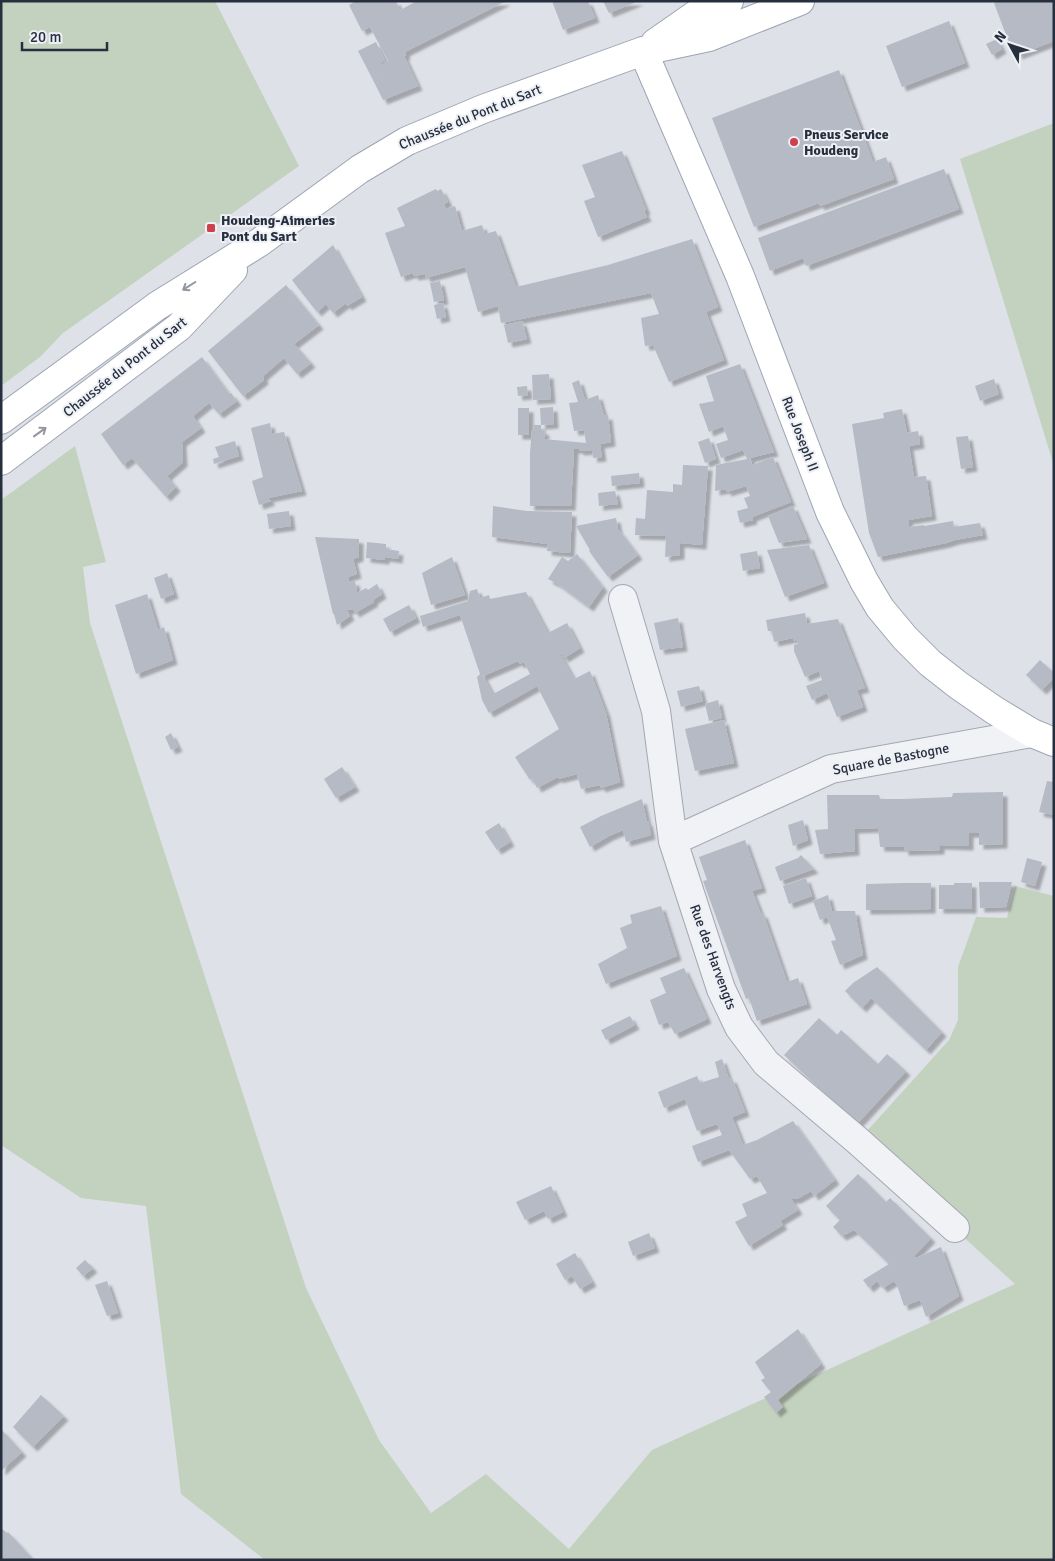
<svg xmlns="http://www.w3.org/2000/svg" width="1055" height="1561" viewBox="0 0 1055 1561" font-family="Signika,sans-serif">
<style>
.green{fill:#c3d2bf}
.building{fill:#b5bac4;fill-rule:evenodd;filter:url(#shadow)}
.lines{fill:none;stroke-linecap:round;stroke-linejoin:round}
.minor-casing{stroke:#a3a8b2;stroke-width:30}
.major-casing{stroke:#9da5b3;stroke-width:30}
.minor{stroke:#f0f2f6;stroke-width:28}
.major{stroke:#fff;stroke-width:28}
.oneway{stroke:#93969e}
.poi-dot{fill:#cf404f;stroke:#edf0f5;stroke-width:2}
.labels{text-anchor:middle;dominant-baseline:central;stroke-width:4;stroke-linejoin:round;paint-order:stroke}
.street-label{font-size:14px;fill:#272e3e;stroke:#edf0f5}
.poi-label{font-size:14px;font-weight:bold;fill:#272e3e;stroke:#edf0f5;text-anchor:start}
</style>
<defs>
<filter id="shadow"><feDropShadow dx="4.5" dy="4.5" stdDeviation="1" flood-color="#0004"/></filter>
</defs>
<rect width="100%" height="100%" fill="#dee1e8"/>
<path class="green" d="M 1,1 L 215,1 L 299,166 L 63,333 L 40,357 L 1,386 Z
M 1054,123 L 1054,466 L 960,159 Z
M 75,446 L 106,562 L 83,567 L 90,623 L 306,1288 L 379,1440 L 431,1513 L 486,1474 L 569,1549 L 652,1450 L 1015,1284 L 858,1141 L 949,1040 L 958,1020 L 958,967 L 976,917 L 1007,918 L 1015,886 L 1054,896 L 1054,1560 L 265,1560 L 181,1494 L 146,1206 L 81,1198 L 1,1145 L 1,500 Z"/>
<path class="building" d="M 356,1 L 396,1 L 400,10 L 417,1 L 506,1 L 405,52 L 406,55 L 404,56 L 418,86 L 383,100 L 372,78 L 384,72 L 384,71 L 372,78 L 358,51 L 376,42 L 385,61 L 380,63 L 381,65 L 388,61 L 370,27 L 362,31 L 349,5 Z
M 552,1 L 588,1 L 595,18 L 563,30 Z
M 603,1 L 639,1 L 609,13 Z
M 998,1 L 1054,1 L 1054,41 L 1018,55 L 1015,47 L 1011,48 L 994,3 Z
M 949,21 L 965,63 L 902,87 L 886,46 Z
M 997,39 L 1002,49 L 992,55 L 986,44 Z
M 839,70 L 873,162 L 886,157 L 894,179 L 820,206 L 819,203 L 754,227 L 712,118 Z
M 622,151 L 646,210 L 644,211 L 647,217 L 598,237 L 584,201 L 595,197 L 582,165 Z
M 944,169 L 959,209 L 806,266 L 803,258 L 770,271 L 758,238 Z
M 436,189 L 437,191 L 441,189 L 448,202 L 444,204 L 446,209 L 455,206 L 462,231 L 482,225 L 485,234 L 496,231 L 516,287 L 608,265 L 692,239 L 718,307 L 706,312 L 724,360 L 669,382 L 653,345 L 645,346 L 641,318 L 659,314 L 651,293 L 501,323 L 498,306 L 478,312 L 465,267 L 426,278 L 425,274 L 414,276 L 413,273 L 401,277 L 385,233 L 405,226 L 397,208 Z
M 333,245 L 362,297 L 347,306 L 346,303 L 333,313 L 326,304 L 317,312 L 292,280 Z
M 440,281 L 444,300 L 434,302 L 430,283 Z
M 286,285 L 319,325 L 294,344 L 311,363 L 297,374 L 284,358 L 263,376 L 264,380 L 243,396 L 208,351 Z
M 443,303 L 446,317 L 437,319 L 434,305 Z
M 522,321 L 527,339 L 508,343 L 504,325 Z
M 202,357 L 229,394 L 231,393 L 237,401 L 219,414 L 209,403 L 193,416 L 201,428 L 182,442 L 183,462 L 167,476 L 176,487 L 166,497 L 132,458 L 123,465 L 101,434 Z
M 740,364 L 774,452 L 750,458 L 752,465 L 773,457 L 791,502 L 752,517 L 753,520 L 740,523 L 737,511 L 748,508 L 744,498 L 750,496 L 746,486 L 727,492 L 726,489 L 715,491 L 716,465 L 747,459 L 743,450 L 721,458 L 716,444 L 728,440 L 723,426 L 709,432 L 699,404 L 714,401 L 706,376 Z
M 549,374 L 551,399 L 533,400 L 532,375 Z
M 994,379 L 999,394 L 980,401 L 975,386 Z
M 579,380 L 585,400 L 598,395 L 604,416 L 608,415 L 611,442 L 600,444 L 602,457 L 593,458 L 592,450 L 579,451 L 579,449 L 574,449 L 571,506 L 530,506 L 530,452 L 532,430 L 534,430 L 534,425 L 541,425 L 541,430 L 545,431 L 544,439 L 586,443 L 584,430 L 574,431 L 569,403 L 578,402 L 572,383 Z
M 527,386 L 528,395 L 518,396 L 517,387 Z
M 553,407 L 554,424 L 541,425 L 540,408 Z
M 518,408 L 529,408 L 529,435 L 518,435 Z
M 902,409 L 907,433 L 918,431 L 920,444 L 909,446 L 914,477 L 926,476 L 932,516 L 908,520 L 909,527 L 924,525 L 924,526 L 953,521 L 954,527 L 980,523 L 983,535 L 955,540 L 946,543 L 878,557 L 869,533 L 852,424 L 884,418 L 883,413 Z
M 270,423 L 272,434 L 284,432 L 302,491 L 268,498 L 271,501 L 259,505 L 252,481 L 263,477 L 251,428 Z
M 968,436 L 973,467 L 961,469 L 956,437 Z
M 709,438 L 716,459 L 705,463 L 698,442 Z
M 235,441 L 239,456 L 214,464 L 213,459 L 219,457 L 215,447 Z
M 683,465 L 708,466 L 702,545 L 680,543 L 680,555 L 665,557 L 666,536 L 635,535 L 636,518 L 645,519 L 647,490 L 673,492 L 673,484 L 682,485 Z
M 639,473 L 640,483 L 612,486 L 611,476 Z
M 615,491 L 618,504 L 599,506 L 598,493 Z
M 493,506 L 527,511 L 572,512 L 570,553 L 547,551 L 548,544 L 492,537 Z
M 793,506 L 807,539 L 779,543 L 768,516 Z
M 289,511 L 291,526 L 269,529 L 267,514 Z
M 616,518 L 618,529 L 638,555 L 608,577 L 589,551 L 590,550 L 576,526 Z
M 315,537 L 359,539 L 359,557 L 353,559 L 357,574 L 348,577 L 349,582 L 355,581 L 357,593 L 366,588 L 368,590 L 377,584 L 382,594 L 373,600 L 374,602 L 355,613 L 353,609 L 347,610 L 350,616 L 337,625 L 334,614 L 333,614 Z
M 367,542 L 386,544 L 386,549 L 399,551 L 398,559 L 385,557 L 385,560 L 366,558 Z
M 809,545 L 824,583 L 785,597 L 767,550 Z
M 757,551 L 760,568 L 743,571 L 740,554 Z
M 577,554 L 603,587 L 589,607 L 558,584 L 548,579 L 562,557 L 568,561 Z
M 452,557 L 465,595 L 431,605 L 422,573 Z
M 167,573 L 174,594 L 161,599 L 154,578 Z
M 477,589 L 480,598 L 489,595 L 490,599 L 526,592 L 548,633 L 567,623 L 580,648 L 564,658 L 561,653 L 560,654 L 574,679 L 590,671 L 606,713 L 620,782 L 601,788 L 600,785 L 581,789 L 577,774 L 558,779 L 558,777 L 537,788 L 532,778 L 530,780 L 515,757 L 559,729 L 537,686 L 489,713 L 482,700 L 477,677 L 480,674 L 460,615 L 423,627 L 420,616 L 468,601 L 470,591 ZM 518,661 L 520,664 L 524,662 L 530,674 L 495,693 L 492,693 L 483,676 Z
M 147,594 L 158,630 L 164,627 L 173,660 L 136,674 L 115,605 Z
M 409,605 L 416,618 L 390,632 L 383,619 Z
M 805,613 L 807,624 L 838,619 L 865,688 L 857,690 L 863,707 L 837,717 L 827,693 L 812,700 L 806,686 L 822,680 L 819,671 L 805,677 L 794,651 L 794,645 L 798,644 L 797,641 L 794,641 L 793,638 L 774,642 L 772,631 L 768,631 L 766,620 Z
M 678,618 L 683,647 L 660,650 L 654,623 Z
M 1040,660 L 1054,673 L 1054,678 L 1042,690 L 1026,675 Z
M 699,686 L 703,701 L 681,707 L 677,691 Z
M 718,700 L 722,718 L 709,721 L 705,704 Z
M 724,720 L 734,763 L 695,771 L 685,729 Z
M 171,733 L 178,747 L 171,750 L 165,737 Z
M 342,767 L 355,787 L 336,798 L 324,779 Z
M 1047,781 L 1054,782 L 1054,815 L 1039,812 Z
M 1003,792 L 1003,844 L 979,845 L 979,833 L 969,833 L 969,846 L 940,845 L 940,850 L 904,851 L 904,847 L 880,847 L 878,828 L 854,829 L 855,851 L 820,854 L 815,830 L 828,829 L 827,795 L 879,795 L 880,799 L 903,799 L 952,797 L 953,793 Z
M 642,799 L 647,822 L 648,821 L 651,835 L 626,842 L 623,830 L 609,836 L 590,847 L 580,827 L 601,816 Z
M 803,820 L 808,840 L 793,846 L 788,825 Z
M 499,823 L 510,842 L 497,850 L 485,832 Z
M 745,840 L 762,888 L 752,891 L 761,914 L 763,913 L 787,982 L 798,978 L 807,1004 L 757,1021 L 749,998 L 746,999 L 703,881 L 707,880 L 699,857 Z
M 801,855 L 814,869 L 780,881 L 775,867 L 798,858 Z
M 1027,858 L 1042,862 L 1035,886 L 1021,882 Z
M 806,878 L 812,896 L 789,904 L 783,886 Z
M 979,882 L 1012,882 L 1006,907 L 980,908 Z
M 905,883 L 931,883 L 931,909 L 866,910 L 866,884 Z
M 954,883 L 972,883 L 972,909 L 939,909 L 939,885 L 954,885 Z
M 828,895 L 832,911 L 855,911 L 863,955 L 840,965 L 831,941 L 836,940 L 827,917 L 820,920 L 813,901 Z
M 661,906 L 677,956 L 606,984 L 598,964 L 627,948 L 620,928 L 632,923 L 630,915 Z
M 877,967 L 942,1032 L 926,1050 L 871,998 L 862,1008 L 845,991 L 853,983 Z
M 684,968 L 707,1019 L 675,1034 L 668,1022 L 659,1025 L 650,1000 L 666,993 L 660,978 Z
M 630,1016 L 635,1025 L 606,1040 L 601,1030 Z
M 819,1018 L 837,1035 L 841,1030 L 878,1064 L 887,1054 L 906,1071 L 857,1124 L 784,1055 Z
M 722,1059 L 729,1079 L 732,1078 L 745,1112 L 732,1117 L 743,1145 L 757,1140 L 793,1121 L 835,1180 L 814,1196 L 811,1191 L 797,1199 L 791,1199 L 798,1210 L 780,1221 L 783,1225 L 749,1246 L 735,1222 L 747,1216 L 742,1204 L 767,1193 L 757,1176 L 750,1179 L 729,1150 L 698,1162 L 692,1146 L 722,1135 L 717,1124 L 697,1131 L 685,1099 L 664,1108 L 658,1092 L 697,1076 L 700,1083 L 719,1077 L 715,1062 Z
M 858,1174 L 886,1202 L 890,1198 L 931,1238 L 914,1256 L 916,1258 L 941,1247 L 959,1296 L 926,1317 L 920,1300 L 904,1306 L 897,1285 L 894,1281 L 883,1288 L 877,1281 L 869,1288 L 863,1280 L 889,1264 L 854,1230 L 842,1236 L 833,1227 L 840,1220 L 826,1206 Z
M 551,1186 L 563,1212 L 548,1219 L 544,1211 L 525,1220 L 516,1202 Z
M 649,1233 L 655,1248 L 633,1256 L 628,1242 Z
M 575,1253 L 592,1282 L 580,1289 L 572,1276 L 565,1280 L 556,1264 Z
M 85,1260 L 93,1268 L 83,1276 L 76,1268 Z
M 107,1281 L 118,1313 L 107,1316 L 95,1285 Z
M 798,1329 L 821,1364 L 778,1400 L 783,1407 L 776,1413 L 764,1397 L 771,1392 L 761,1380 L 765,1378 L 755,1362 Z
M 41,1395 L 64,1416 L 33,1447 L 13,1427 Z
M 1,1429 L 22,1452 L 1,1471 Z
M 1,1528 L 7,1533 L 8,1532 L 34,1560 L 1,1560 Z"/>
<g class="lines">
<defs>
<path id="minor" d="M 623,599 L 656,711 L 673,841 L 721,989 L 739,1027 L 766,1063 L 858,1141 L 955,1228
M 673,841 L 831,769 L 1032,733"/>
<path id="major" d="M 655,43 L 698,13 L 729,1
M 643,51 L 740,276 L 830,512 L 864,581 L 880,608 L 905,638 L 930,663 L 958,685 L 994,710 L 1032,733 L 1054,742
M 1,420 L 157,306 L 260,242 L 360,169 L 407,141 L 483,109 L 643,51 L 709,37 L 800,1
M 1,461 L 179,327 L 233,270"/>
</defs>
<use href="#minor" class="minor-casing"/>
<use href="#major" class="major-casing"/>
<use href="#minor" class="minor"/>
<use href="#major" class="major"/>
</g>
<defs><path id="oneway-shaft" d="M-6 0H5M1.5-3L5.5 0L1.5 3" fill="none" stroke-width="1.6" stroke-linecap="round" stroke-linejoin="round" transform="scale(1.25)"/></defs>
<g class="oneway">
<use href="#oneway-shaft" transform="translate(189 286) rotate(148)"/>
<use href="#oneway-shaft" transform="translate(40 432) rotate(-36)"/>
</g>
<g class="poi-dot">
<circle cx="794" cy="142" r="5"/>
<rect x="206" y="223" width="10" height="10" rx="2.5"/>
</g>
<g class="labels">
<g class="street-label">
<text transform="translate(470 117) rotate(-22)">Chaussée du Pont du Sart</text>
<text transform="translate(125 367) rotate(-38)">Chaussée du Pont du Sart</text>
<text transform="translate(800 434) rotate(69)">Rue Joseph II</text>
<text transform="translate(891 759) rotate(-11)">Square de Bastogne</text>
<text transform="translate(713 957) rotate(70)">Rue des Harvengts</text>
</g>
<g class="poi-label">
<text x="804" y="134">Pneus Service<tspan x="804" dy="16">Houdeng</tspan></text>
<text x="221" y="220">Houdeng-Aimeries<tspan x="221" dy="16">Pont du Sart</tspan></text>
</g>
</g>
<rect width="1055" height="1561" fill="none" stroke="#272e3e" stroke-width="5"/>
<g transform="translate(1010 45) rotate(310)" stroke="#edf0f5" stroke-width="4" paint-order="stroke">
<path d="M0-4L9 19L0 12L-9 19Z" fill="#272e3e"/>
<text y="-8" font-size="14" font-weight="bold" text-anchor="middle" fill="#272e3e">N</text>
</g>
<path d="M22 42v8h85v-8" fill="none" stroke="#272e3e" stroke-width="2.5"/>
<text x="30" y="42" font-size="15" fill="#272e3e" stroke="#edf0f5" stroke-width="4" paint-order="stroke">20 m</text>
</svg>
